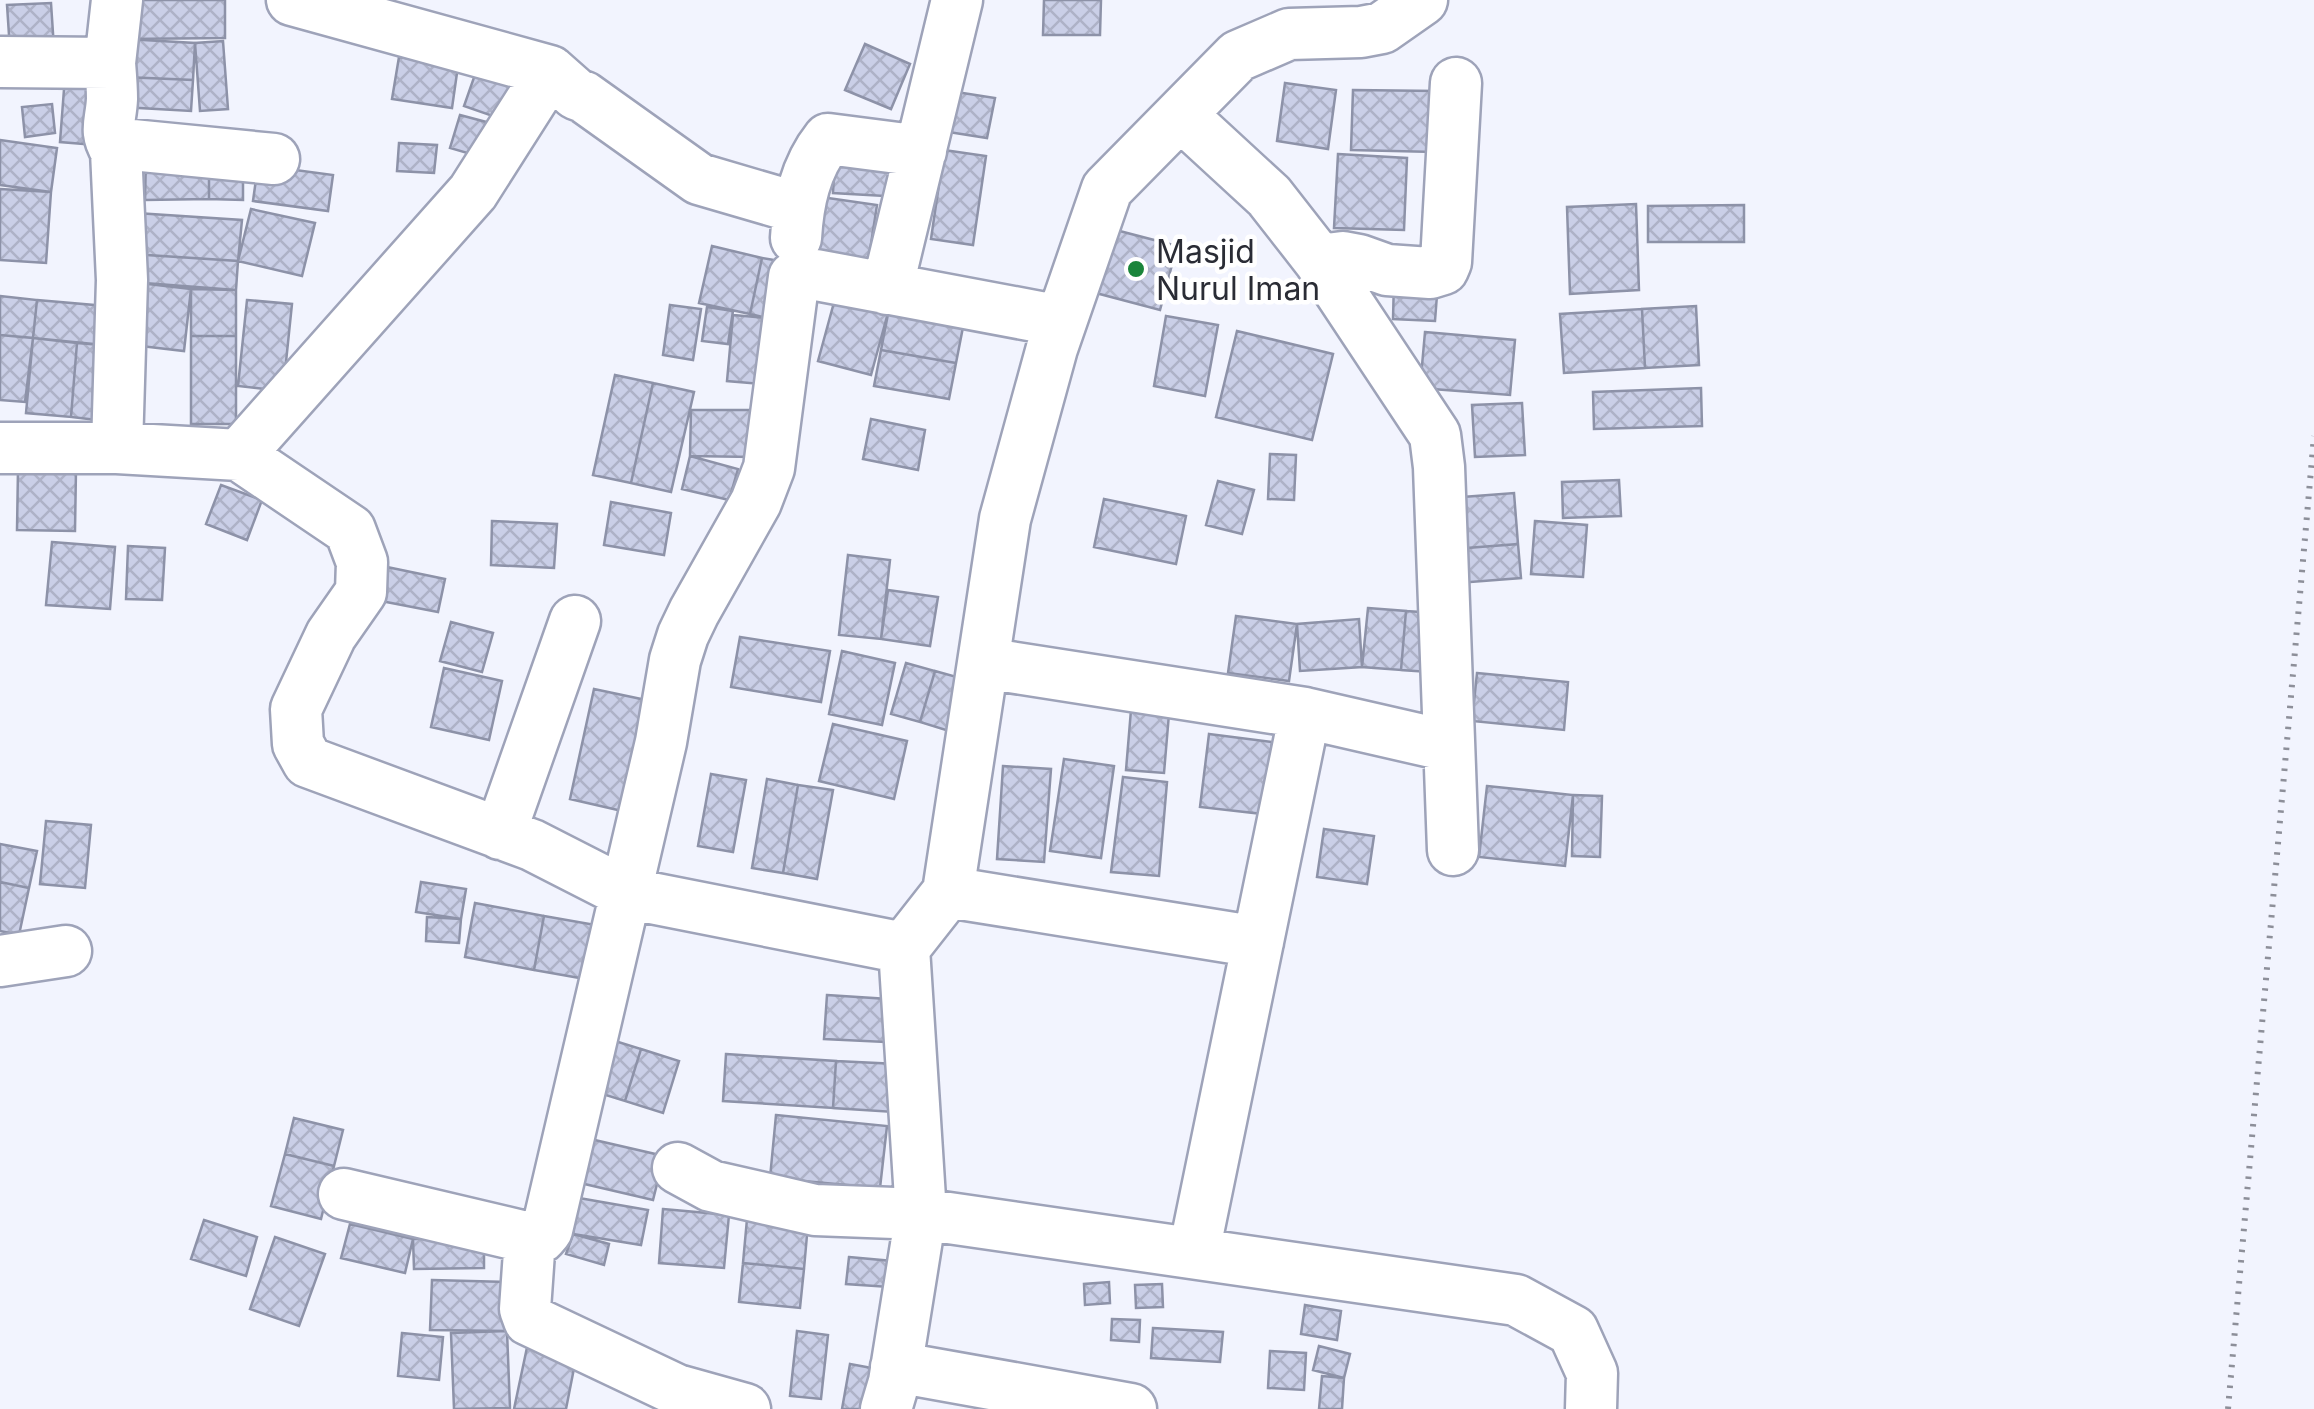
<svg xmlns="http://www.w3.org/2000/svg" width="2314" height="1409" viewBox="0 0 2314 1409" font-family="Inter,sans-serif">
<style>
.building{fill:url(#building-cross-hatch);stroke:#8d92a8;stroke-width:2.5}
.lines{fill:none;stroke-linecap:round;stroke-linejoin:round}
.minor-casing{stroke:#9ea3b9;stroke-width:55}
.path{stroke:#8d8f99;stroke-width:6;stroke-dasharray:2.5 8;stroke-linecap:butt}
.minor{stroke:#fff;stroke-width:50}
.poi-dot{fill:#1a843a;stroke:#fff;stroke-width:4}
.labels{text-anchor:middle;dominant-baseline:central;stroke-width:9;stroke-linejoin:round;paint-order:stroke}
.poi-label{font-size:32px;fill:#2a2c35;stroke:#fff;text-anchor:start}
</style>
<defs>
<pattern id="building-cross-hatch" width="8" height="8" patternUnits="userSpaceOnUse" patternTransform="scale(2.5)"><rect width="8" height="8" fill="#cacfe7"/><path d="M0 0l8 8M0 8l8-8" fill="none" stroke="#aeb2c7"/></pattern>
</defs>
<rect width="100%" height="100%" fill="#f2f4fe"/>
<path class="building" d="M 126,0 L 225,0 L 225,38 L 126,39 Z
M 1044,0 L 1101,0 L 1100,35 L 1043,35 Z
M 51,3 L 54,48 L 10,50 L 7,5 Z
M 126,39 L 195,43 L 193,80 L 124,77 Z
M 223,41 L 228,109 L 200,111 L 195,43 Z
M 865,44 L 910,64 L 891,109 L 845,90 Z
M 399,57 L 458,66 L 452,108 L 392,99 Z
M 478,66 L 524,82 L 510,122 L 464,106 Z
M 65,76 L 100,79 L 95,145 L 60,142 Z
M 124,77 L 193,80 L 191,111 L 122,107 Z
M 1285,83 L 1336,90 L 1328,149 L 1277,141 Z
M 1353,90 L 1437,91 L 1435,152 L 1351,150 Z
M 950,91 L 995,98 L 987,138 L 942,131 Z
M 52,104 L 55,133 L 25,137 L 22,107 Z
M 460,115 L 490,123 L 481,157 L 450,148 Z
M 0,140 L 57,148 L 51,192 L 0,185 Z
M 399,143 L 437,145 L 434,173 L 397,171 Z
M 944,150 L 986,156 L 973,245 L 931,239 Z
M 835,153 L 905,158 L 902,197 L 833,193 Z
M 1338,154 L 1407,158 L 1404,230 L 1334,228 Z
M 146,158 L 209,158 L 209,199 L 145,200 Z
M 209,158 L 243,159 L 243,200 L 209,199 Z
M 258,165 L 333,175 L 328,211 L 253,201 Z
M 0,189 L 51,192 L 46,263 L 0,260 Z
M 821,197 L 877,205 L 867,270 L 811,262 Z
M 1636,204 L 1639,290 L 1570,294 L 1567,207 Z
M 1744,205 L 1744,242 L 1648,242 L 1648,206 Z
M 251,209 L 315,223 L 302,276 L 238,261 Z
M 136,213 L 242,220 L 238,261 L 132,254 Z
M 1112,229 L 1177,246 L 1160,310 L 1096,293 Z
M 712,246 L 762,258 L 750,314 L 699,303 Z
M 132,254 L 238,261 L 236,290 L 131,282 Z
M 762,258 L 780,261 L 767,318 L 750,314 Z
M 1394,280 L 1438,282 L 1435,321 L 1393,319 Z
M 131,282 L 191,289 L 184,351 L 123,344 Z
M 191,289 L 236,290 L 236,336 L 191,336 Z
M 836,295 L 889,309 L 871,375 L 818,361 Z
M 0,296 L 37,300 L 33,338 L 0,335 Z
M 37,300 L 117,307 L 114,346 L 33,338 Z
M 247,300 L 292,304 L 283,391 L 238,386 Z
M 670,305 L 701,309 L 693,360 L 663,355 Z
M 1696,306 L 1699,365 L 1645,368 L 1642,309 Z
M 707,307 L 733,311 L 728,344 L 702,341 Z
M 889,309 L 964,322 L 956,363 L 881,350 Z
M 1642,309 L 1645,368 L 1564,373 L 1560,314 Z
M 733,315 L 767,318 L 761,384 L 727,381 Z
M 1166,316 L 1218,325 L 1205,396 L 1154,386 Z
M 1237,331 L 1333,354 L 1312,440 L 1216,417 Z
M 1425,332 L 1515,340 L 1510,395 L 1420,388 Z
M 0,335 L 33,338 L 25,402 L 0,400 Z
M 191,336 L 236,336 L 236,424 L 191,424 Z
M 33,338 L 77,343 L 71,417 L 26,413 Z
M 77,343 L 114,346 L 106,421 L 71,417 Z
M 881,350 L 956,363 L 949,399 L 874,386 Z
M 615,375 L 653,383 L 631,483 L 593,475 Z
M 653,383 L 694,392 L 671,492 L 631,483 Z
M 1701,388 L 1702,426 L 1594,429 L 1593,392 Z
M 1522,403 L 1525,455 L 1475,457 L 1472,405 Z
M 691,410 L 754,410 L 753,457 L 690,456 Z
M 871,419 L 925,430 L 918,470 L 863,459 Z
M 1270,454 L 1296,455 L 1294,500 L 1268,499 Z
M 690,456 L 738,469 L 729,500 L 682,489 Z
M 18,469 L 76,469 L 75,531 L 17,530 Z
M 1619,480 L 1621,516 L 1563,518 L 1562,482 Z
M 1218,481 L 1254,490 L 1242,534 L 1206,525 Z
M 221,485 L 262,500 L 247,540 L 206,524 Z
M 1514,493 L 1518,544 L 1454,549 L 1450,498 Z
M 1104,499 L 1186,516 L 1176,564 L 1094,547 Z
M 611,502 L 671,513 L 664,555 L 604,545 Z
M 492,521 L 557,524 L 554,568 L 491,565 Z
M 1535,521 L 1587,525 L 1583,577 L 1531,574 Z
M 52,542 L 115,547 L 110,609 L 46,605 Z
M 1518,544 L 1521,578 L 1458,583 L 1454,549 Z
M 128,546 L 165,548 L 162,600 L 126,599 Z
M 848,555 L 890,560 L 881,639 L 839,635 Z
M 387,567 L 445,579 L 438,612 L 381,601 Z
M 888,590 L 938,597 L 930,646 L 881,639 Z
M 1368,608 L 1406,611 L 1401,670 L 1362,667 Z
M 1406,611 L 1435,613 L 1429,672 L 1401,670 Z
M 1236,616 L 1297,624 L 1289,681 L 1228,673 Z
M 1359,619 L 1362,667 L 1300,671 L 1297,624 Z
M 451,622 L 493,633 L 482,672 L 440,661 Z
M 740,637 L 830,651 L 821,702 L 731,687 Z
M 842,651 L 895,663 L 882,725 L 829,714 Z
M 906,663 L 935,671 L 920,722 L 891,714 Z
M 444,668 L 502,681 L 489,740 L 431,727 Z
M 935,671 L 964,679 L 949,731 L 920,722 Z
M 1477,673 L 1568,682 L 1564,730 L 1472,721 Z
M 594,689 L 646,700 L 622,811 L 570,799 Z
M 1132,698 L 1170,702 L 1164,773 L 1126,770 Z
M 833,724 L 907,741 L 894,799 L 819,781 Z
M 1209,734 L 1272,742 L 1263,814 L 1200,807 Z
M 1064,759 L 1114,766 L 1101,858 L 1050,851 Z
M 1003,766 L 1051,769 L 1044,862 L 997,859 Z
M 711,774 L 746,780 L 733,852 L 698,846 Z
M 1123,777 L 1167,782 L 1159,876 L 1111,872 Z
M 767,779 L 798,785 L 783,873 L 752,868 Z
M 798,785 L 833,790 L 817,879 L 783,873 Z
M 1487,786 L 1573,795 L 1565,866 L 1479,857 Z
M 1573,795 L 1602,796 L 1600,857 L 1572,856 Z
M 46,821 L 91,825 L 85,888 L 40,884 Z
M 1324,829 L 1374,836 L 1367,884 L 1317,877 Z
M 0,844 L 37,851 L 29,888 L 0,882 Z
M 0,882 L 29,888 L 19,935 L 0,931 Z
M 421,882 L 466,889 L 461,919 L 416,912 Z
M 475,903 L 544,916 L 534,970 L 465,957 Z
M 544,916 L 601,926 L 591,980 L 534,970 Z
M 427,917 L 461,919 L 459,943 L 426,941 Z
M 827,995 L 888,999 L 885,1042 L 824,1039 Z
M 599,1036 L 641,1049 L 625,1101 L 583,1088 Z
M 641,1049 L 679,1061 L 663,1113 L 625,1101 Z
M 726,1054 L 836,1061 L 833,1108 L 723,1101 Z
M 836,1061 L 897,1064 L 894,1112 L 833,1108 Z
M 776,1115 L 887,1126 L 880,1188 L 770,1178 Z
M 294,1118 L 343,1130 L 334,1166 L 285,1154 Z
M 586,1138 L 664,1156 L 653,1200 L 576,1182 Z
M 285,1154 L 334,1166 L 321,1219 L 271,1206 Z
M 579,1198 L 648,1210 L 641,1245 L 573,1234 Z
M 663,1209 L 729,1215 L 724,1268 L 659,1263 Z
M 747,1219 L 808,1224 L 804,1269 L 743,1263 Z
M 204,1220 L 257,1237 L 246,1276 L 191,1259 Z
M 350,1224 L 413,1239 L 405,1273 L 341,1258 Z
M 573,1234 L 609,1244 L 604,1265 L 566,1254 Z
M 275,1237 L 325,1254 L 299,1326 L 250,1309 Z
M 484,1238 L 484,1268 L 414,1269 L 413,1239 Z
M 849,1257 L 892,1261 L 889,1287 L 846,1284 Z
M 743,1263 L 804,1269 L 800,1308 L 739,1302 Z
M 432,1280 L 508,1282 L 507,1331 L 430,1330 Z
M 1109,1282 L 1110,1303 L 1085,1305 L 1084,1284 Z
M 1162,1284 L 1163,1307 L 1136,1308 L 1135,1285 Z
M 1305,1305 L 1341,1311 L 1337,1340 L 1301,1334 Z
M 1112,1319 L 1140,1320 L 1139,1342 L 1111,1340 Z
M 1153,1328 L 1223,1332 L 1220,1362 L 1151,1358 Z
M 507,1331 L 510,1408 L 454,1409 L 451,1333 Z
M 797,1331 L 828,1335 L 821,1399 L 790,1396 Z
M 402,1333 L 443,1337 L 439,1380 L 398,1376 Z
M 529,1338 L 578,1348 L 566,1409 L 514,1409 Z
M 1319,1346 L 1350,1354 L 1344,1378 L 1313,1370 Z
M 1270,1351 L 1306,1353 L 1304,1390 L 1268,1388 Z
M 850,1364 L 888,1371 L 881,1409 L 842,1409 Z
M 1322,1376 L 1344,1378 L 1342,1409 L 1319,1409 Z"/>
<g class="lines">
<defs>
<path id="minor" d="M 292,0 L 550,71 L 576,94 L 584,97 L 699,179 L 798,208
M 0,62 L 110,63 C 111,75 112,88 112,99 C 111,122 103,130 116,151
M 110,63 L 117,0
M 1181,115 L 1269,196 L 1319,260 L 1435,435 L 1439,467 L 1453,850
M 796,238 C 798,203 805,168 828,139 L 921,151
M 1319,260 L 1343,257 L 1359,260 L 1387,270 L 1430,273 L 1443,269 L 1446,262 L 1456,83
M 887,289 L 957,0
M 0,448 L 117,448 L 239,455 L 350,530 L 362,562 L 361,592 L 331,635 L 296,709 L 298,744 L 308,762 L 532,845 L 626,893 L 904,948
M 117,448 L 122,280 L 116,151 L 132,145 L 274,159
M 239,455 L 473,192 L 550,71
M 984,663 L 1305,713 L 1449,746
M 500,834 L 575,621
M 948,892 L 1258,942
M 0,961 L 66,951
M 678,1168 L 711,1186 L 815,1210 L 921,1214 L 1516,1300 L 1573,1331 L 1592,1373 L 1591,1409
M 344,1194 L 530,1238 L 541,1237 L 547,1230 L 661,742 L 675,660 L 683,635 L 694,612 L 756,502 L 769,468 L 794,277 L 816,275 L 1061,321
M 530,1238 L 525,1309 L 529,1320 L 677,1390 L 745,1409
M 1194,1252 L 1305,713
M 896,1367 L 1131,1409
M 886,1409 L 894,1382 L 921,1214 L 904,948 L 948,892 L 1005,519 L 1052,348 L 1107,189 L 1238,56 L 1289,34 L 1361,32 L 1382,28 L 1422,0"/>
</defs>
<use href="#minor" class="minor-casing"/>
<path class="path" d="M 2228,1409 L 2314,436"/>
<use href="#minor" class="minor"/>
</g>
<circle class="poi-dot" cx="1136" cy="269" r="10"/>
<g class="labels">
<g class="poi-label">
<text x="1156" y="251">Masjid<tspan x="1156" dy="37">Nurul Iman</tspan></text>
</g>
</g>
</svg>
